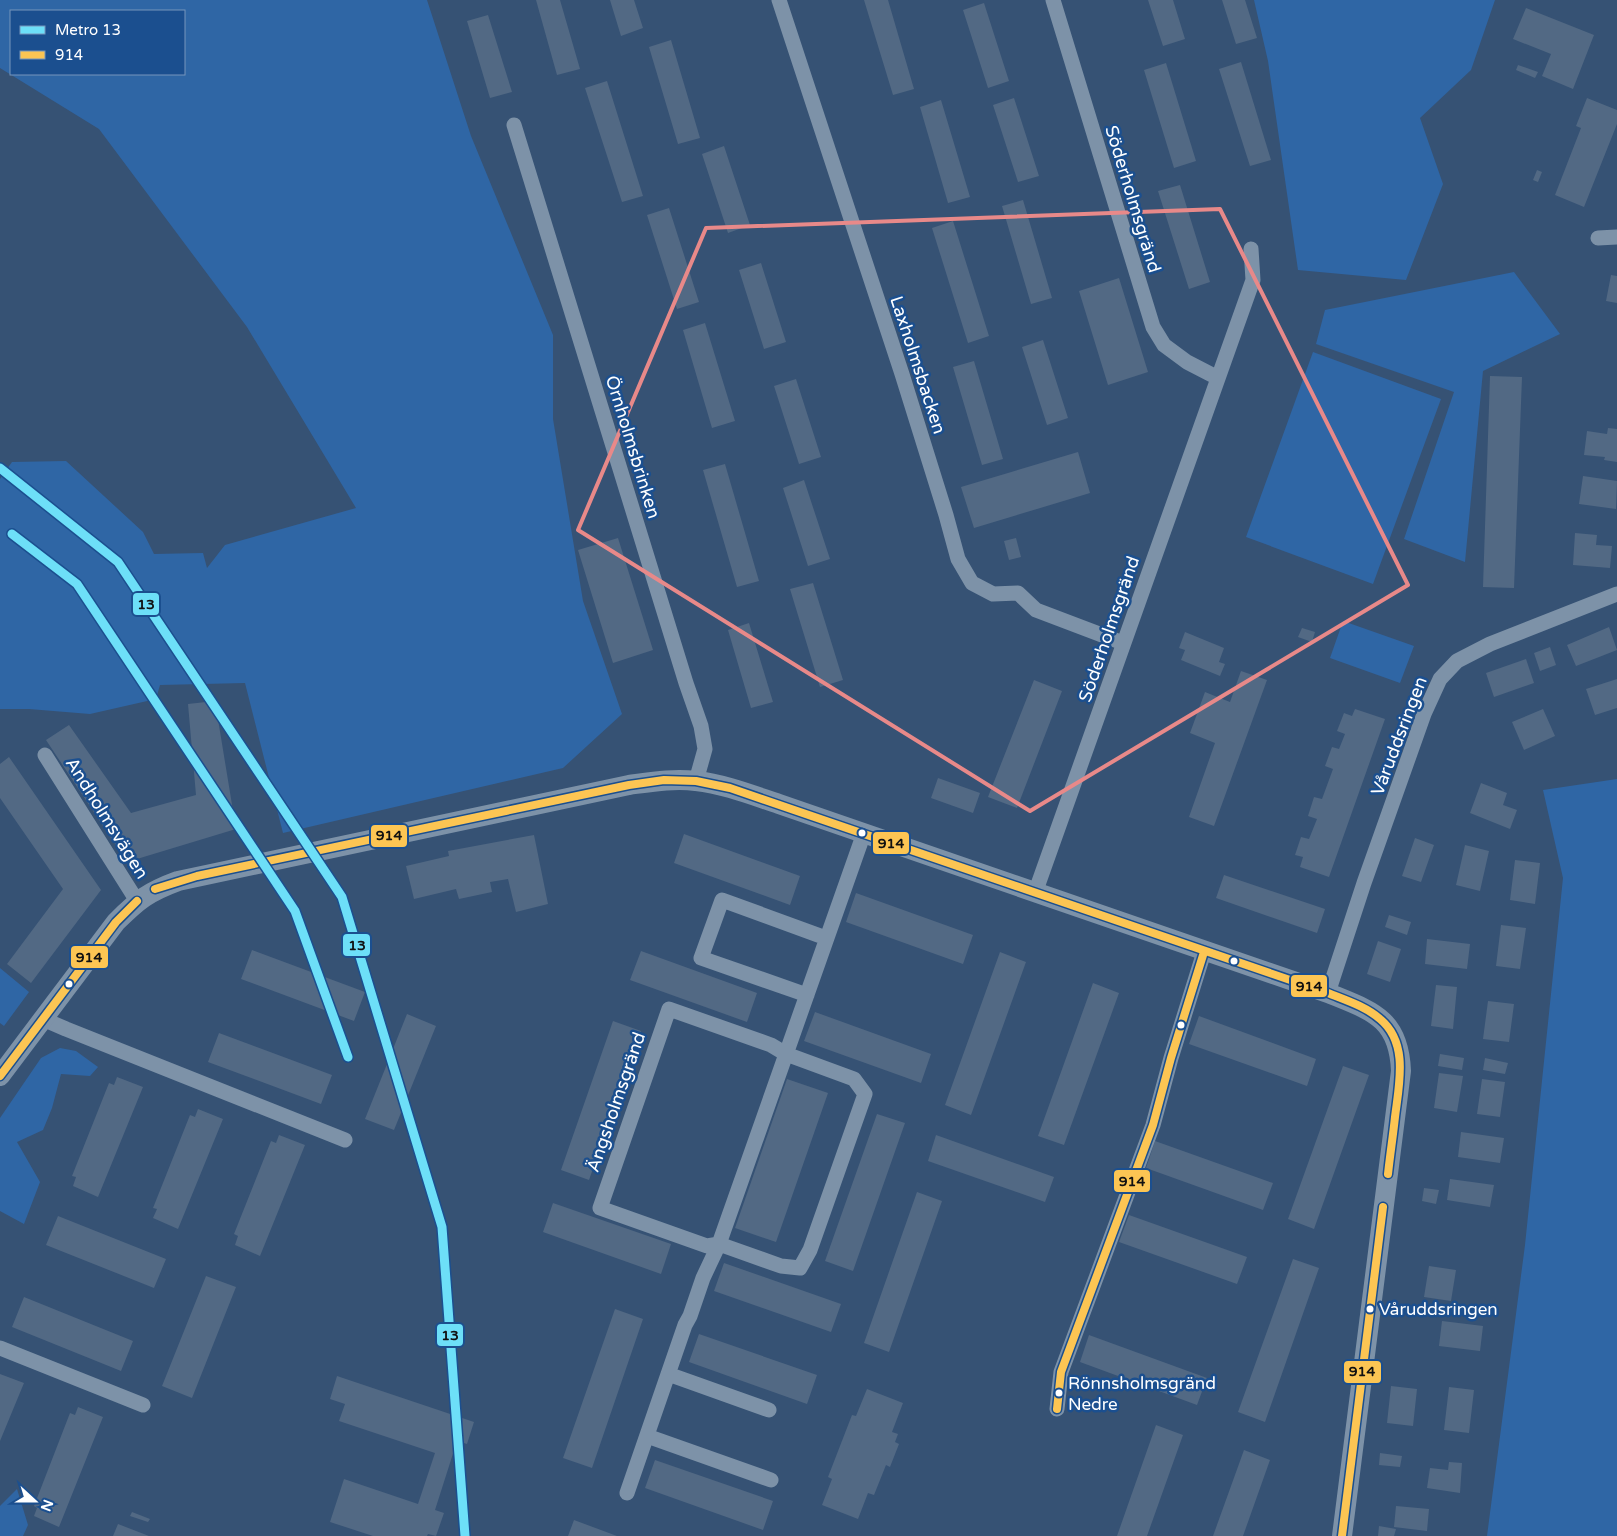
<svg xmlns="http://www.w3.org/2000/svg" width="1617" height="1536" viewBox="0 0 1617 1536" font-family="'Varela Round',sans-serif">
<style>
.green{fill:#2f66a5;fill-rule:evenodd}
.building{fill:#526984}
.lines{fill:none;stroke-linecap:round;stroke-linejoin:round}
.minor{stroke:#7d92a8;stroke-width:15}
.tertiary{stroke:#7d92a8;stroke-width:20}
.bus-1-casing{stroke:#1b4f8f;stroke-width:11}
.bus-1{stroke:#fcc553;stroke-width:8}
.metro-1-casing{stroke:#1b4f8f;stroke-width:12}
.metro-1{stroke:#6ddff8;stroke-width:9}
.marked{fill:none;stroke:#e88989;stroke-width:4;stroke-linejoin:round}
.bus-dot{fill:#fff;stroke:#1b4f8f;stroke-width:2}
.labels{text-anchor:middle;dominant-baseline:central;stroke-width:5;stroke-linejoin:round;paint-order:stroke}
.bus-label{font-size:17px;fill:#fff;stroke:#1b4f8f;text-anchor:start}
.street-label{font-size:18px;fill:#fff;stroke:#1b4f8f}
.line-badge{stroke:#1b4f8f;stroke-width:2}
.pale-badge-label{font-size:14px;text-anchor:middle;font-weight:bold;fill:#111}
</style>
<rect width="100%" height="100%" fill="#365274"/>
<path class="green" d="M 0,0 L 427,0 L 471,136 L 553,335 L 553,419 L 583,601 L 622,714 L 563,768 L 283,833 L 245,683 L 160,685 L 156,699 L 90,714 L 29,709 L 0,709 L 0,479 L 12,462 L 66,461 L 143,532 L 154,554 L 203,553 L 207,568 L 225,545 L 356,508 L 247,327 L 99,129 L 0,68 ZM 11,11 L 184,11 L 184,74 L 11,74 Z
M 1254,0 L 1495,0 L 1471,70 L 1420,118 L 1443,184 L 1406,280 L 1298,270 L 1268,61 Z
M 1514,272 L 1560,334 L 1483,371 L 1465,562 L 1404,539 L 1454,392 L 1316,344 L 1325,310 Z
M 1313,352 L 1441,399 L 1373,584 L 1246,537 Z
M 1343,621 L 1414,646 L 1400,683 L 1330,658 Z
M 1617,779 L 1617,1536 L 1487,1536 L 1525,1245 L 1563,878 L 1543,790 Z
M 0,968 L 29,992 L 4,1026 L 0,1023 Z
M 60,1048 L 76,1051 L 98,1067 L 90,1076 L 61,1074 L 52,1108 L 43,1130 L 17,1142 L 40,1182 L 24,1224 L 0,1211 L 0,1118 L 41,1058 Z
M 17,1489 L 28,1525 L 23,1536 L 0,1536 L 0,1506 Z"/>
<path class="building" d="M 536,0 L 560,0 L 580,69 L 557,75 Z
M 610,0 L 634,0 L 643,28 L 621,36 Z
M 864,0 L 888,0 L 914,89 L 893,95 Z
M 1148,0 L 1173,0 L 1185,39 L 1163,46 Z
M 1222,0 L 1245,0 L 1257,38 L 1236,44 Z
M 984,3 L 1009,81 L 988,88 L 963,10 Z
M 1526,8 L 1594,35 L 1573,89 L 1542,76 L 1551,54 L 1513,39 Z
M 488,15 L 512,92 L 490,98 L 467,21 Z
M 671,40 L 700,138 L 678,144 L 649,47 Z
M 1241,62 L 1271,160 L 1250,166 L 1219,69 Z
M 1166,63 L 1196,161 L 1174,168 L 1144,70 Z
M 1518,65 L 1538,72 L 1535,78 L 1516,70 Z
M 607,81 L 643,196 L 622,202 L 585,88 Z
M 1014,98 L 1039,176 L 1018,182 L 993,105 Z
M 1587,98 L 1617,110 L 1617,124 L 1584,207 L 1555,195 L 1581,128 L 1576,126 Z
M 941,100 L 970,197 L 948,203 L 920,107 Z
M 724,146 L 750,225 L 728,233 L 702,154 Z
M 1537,170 L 1542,172 L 1538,182 L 1533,180 Z
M 1180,185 L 1210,282 L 1189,289 L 1158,191 Z
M 1023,200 L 1052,298 L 1031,304 L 1002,206 Z
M 669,208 L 699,302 L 677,309 L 647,215 Z
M 953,221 L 989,336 L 968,343 L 932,228 Z
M 761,263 L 786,342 L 764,349 L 739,270 Z
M 1611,275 L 1617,276 L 1617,303 L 1606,301 Z
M 1119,278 L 1148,372 L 1108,385 L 1079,291 Z
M 705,323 L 735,421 L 712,428 L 683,330 Z
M 1043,340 L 1068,418 L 1047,425 L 1022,347 Z
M 974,361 L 1003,459 L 982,465 L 953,367 Z
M 1490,376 L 1522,377 L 1514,588 L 1483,587 Z
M 796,379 L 821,457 L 799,464 L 774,386 Z
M 1608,428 L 1617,429 L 1617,462 L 1604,460 L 1605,457 L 1584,455 L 1587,431 L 1607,434 Z
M 1078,452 L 1090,493 L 974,528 L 961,487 Z
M 725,464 L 759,581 L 737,587 L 703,470 Z
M 1583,476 L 1617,481 L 1616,509 L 1579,504 Z
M 804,480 L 830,559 L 808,566 L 783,488 Z
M 1575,533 L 1597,535 L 1596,545 L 1612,546 L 1610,568 L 1573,565 Z
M 618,538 L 653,650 L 613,663 L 578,550 Z
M 1016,538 L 1021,557 L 1009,560 L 1004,541 Z
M 813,583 L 843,680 L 820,687 L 790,589 Z
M 749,623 L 773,702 L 751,708 L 728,630 Z
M 1609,627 L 1617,650 L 1576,666 L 1567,645 Z
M 1302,628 L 1315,632 L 1312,642 L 1298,637 Z
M 1185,632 L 1224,648 L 1219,662 L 1225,664 L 1220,676 L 1181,660 L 1185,650 L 1179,648 Z
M 1550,647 L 1556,665 L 1540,671 L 1534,653 Z
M 1526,659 L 1534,683 L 1494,697 L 1486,673 Z
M 1241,671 L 1267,680 L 1214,826 L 1189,817 L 1215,743 L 1190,733 L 1205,692 L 1230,702 Z
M 1617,679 L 1617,708 L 1595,715 L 1586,689 Z
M 1034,680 L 1062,691 L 1017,808 L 988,797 Z
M 215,701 L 236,829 L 127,862 L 46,740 L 69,725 L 131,813 L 196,795 L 188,704 Z
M 1355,709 L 1385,719 L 1329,877 L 1300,867 L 1303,857 L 1295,855 L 1301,837 L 1309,839 L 1317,819 L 1308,816 L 1314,797 L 1322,799 L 1333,769 L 1325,766 L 1332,747 L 1339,749 L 1345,734 L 1337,731 L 1344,713 L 1352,716 Z
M 1543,709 L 1555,736 L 1524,750 L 1512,722 Z
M 9,757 L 101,890 L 31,983 L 7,964 L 63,889 L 0,798 L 0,764 Z
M 938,778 L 980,793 L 973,813 L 931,798 Z
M 1481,783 L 1507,793 L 1503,805 L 1517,810 L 1510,829 L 1470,813 Z
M 684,834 L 800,876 L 790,905 L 674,863 Z
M 534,835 L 548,904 L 516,912 L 508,879 L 490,882 L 492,892 L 459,899 L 456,889 L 414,899 L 406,866 L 449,856 L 448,851 Z
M 1415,838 L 1434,845 L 1421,882 L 1402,876 Z
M 1465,845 L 1489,851 L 1480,891 L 1456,885 Z
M 1515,860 L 1540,863 L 1535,904 L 1510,900 Z
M 1224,875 L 1325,909 L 1317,933 L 1216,898 Z
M 856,893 L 973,935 L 963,964 L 846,922 Z
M 1389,915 L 1411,922 L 1407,935 L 1385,927 Z
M 1501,925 L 1526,928 L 1520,969 L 1496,966 Z
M 1427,939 L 1470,944 L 1467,969 L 1425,964 Z
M 1378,941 L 1401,949 L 1390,982 L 1367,974 Z
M 252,950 L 365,992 L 354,1021 L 241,979 Z
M 641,951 L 757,993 L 747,1022 L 630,980 Z
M 1000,952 L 1026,962 L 971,1115 L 945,1105 Z
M 1093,983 L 1119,993 L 1064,1145 L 1038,1136 Z
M 1436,985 L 1457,987 L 1453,1029 L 1431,1026 Z
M 1488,1001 L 1514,1004 L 1509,1042 L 1483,1039 Z
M 815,1012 L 931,1054 L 921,1083 L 804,1041 Z
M 407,1014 L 436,1026 L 394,1130 L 365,1119 Z
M 1199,1016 L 1316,1059 L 1307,1086 L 1189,1044 Z
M 613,1021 L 641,1031 L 589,1180 L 561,1170 Z
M 219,1033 L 332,1075 L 321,1104 L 208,1062 Z
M 1440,1054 L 1464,1058 L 1462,1070 L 1438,1066 Z
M 1485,1058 L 1508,1063 L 1505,1074 L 1483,1070 Z
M 1343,1066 L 1369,1075 L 1314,1229 L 1288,1219 Z
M 1439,1073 L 1463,1076 L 1457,1112 L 1434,1108 Z
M 117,1077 L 143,1087 L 98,1197 L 73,1186 L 76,1177 L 72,1176 L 109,1083 L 114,1085 Z
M 787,1079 L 828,1093 L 776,1242 L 735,1228 Z
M 1482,1079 L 1505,1082 L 1500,1117 L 1477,1114 Z
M 198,1109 L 223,1119 L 178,1229 L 153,1218 L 157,1209 L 153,1208 L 190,1115 L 195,1117 Z
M 877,1114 L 905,1123 L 853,1271 L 825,1261 Z
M 1461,1132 L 1504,1138 L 1500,1163 L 1458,1157 Z
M 279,1135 L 305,1145 L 260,1256 L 235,1245 L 238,1236 L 234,1234 L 271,1141 L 276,1143 Z
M 936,1135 L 1054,1177 L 1045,1202 L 928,1161 Z
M 1155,1141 L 1273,1183 L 1263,1210 L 1146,1168 Z
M 1450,1179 L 1494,1185 L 1490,1207 L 1447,1200 Z
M 1424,1188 L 1439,1190 L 1436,1204 L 1422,1201 Z
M 917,1192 L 942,1201 L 889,1352 L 864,1343 Z
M 553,1203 L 671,1244 L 661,1274 L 543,1232 Z
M 1129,1215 L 1247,1257 L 1237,1284 L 1119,1242 Z
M 58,1216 L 166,1259 L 154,1288 L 46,1245 Z
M 1293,1259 L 1319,1268 L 1265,1422 L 1238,1412 Z
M 724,1263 L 841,1304 L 831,1332 L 714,1291 Z
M 1429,1266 L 1456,1270 L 1451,1301 L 1424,1297 Z
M 206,1276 L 236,1287 L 192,1398 L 162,1386 Z
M 24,1297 L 133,1341 L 121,1371 L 12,1327 Z
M 615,1309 L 643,1319 L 592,1468 L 563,1458 Z
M 1442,1321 L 1483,1326 L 1480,1351 L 1439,1346 Z
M 699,1334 L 817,1375 L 807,1404 L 689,1362 Z
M 1089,1335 L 1207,1378 L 1197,1405 L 1080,1362 Z
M 0,1374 L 24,1383 L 0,1441 Z
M 337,1376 L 474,1422 L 467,1444 L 457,1441 L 435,1510 L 444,1513 L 436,1536 L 428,1534 L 427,1536 L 373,1536 L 330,1522 L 344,1479 L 418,1504 L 435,1453 L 339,1421 L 345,1404 L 330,1399 Z
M 1391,1386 L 1417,1389 L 1413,1426 L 1387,1423 Z
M 1449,1387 L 1474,1390 L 1469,1433 L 1444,1430 Z
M 867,1389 L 903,1403 L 892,1432 L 898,1434 L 895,1442 L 899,1444 L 890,1467 L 886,1465 L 874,1495 L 868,1493 L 858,1519 L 822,1505 L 832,1479 L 828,1477 L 852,1415 L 856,1416 Z
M 78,1407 L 103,1417 L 59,1527 L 34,1516 L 37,1508 L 34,1506 L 70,1413 L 75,1415 Z
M 1156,1425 L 1183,1435 L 1147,1536 L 1117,1536 Z
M 1244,1450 L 1270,1460 L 1243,1536 L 1213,1536 Z
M 1380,1453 L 1402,1456 L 1400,1467 L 1379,1465 Z
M 655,1460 L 773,1501 L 763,1530 L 645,1488 Z
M 1449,1462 L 1462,1463 L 1460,1493 L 1427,1488 L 1430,1468 L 1448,1470 Z
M 1396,1506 L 1429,1509 L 1427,1531 L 1394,1527 Z
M 132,1512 L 150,1519 L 148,1522 L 130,1516 Z
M 574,1520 L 617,1536 L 568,1536 Z
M 118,1524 L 149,1536 L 113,1536 Z
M 1379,1526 L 1396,1529 L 1394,1536 L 1378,1536 Z"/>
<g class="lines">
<path class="minor" d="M 779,0 L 902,374 L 946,515 L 958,559 L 972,583 L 993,594 L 1018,593 L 1036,610 L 1123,643
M 1053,0 L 1153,327 L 1164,345 L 1187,362 L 1218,378
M 514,125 L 686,683 L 701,726 L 705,749 L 696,781
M 1598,238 L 1617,237
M 45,755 L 137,901
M 1035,893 L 1253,280 L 1251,249
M 1328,993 L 1364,883 L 1424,714 L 1440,679 L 1457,661 L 1490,644 L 1617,594
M 807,995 L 701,958 L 722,900 L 826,938
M 669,1009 L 771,1045 L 786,1054 L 854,1079 L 865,1094 L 810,1250 L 800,1268 L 781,1266 L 719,1244 L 707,1246 L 600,1208 Z
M 43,1019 L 66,1029 L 345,1140
M 0,1348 L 143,1405
M 668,1374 L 769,1410
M 1057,1409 L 1061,1372 L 1153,1125 L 1171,1058 L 1204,952
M 647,1436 L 771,1480
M 627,1493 L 685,1325 L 690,1316 L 703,1278 L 719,1244 L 864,833"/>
<path class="tertiary" d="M 0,1076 L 116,922 C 138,900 148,892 178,881 L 629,785 C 651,782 674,778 696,781 C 724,784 752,795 779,804 L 1328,993 C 1372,1011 1399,1018 1401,1071 L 1342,1536"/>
<defs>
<path id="bus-1" d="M 155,889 L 197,876 L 629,785 L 664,780 L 696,781 L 730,788 L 1328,993 C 1345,1000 1365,1006 1380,1019 C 1409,1043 1399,1084 1395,1117 C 1393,1136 1390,1155 1388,1174
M 0,1076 L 116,922 L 137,901
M 1057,1409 L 1061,1372 L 1153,1125 L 1171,1058 L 1204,952
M 1342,1536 L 1383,1207"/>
</defs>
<use href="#bus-1" class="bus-1-casing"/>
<use href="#bus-1" class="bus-1"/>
<defs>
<path id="metro-1" d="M 0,468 L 118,562 L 342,897 L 442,1227 L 465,1536
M 12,534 L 77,584 L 295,911 L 348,1057"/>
</defs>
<use href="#metro-1" class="metro-1-casing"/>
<use href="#metro-1" class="metro-1"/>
</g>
<path class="marked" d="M 1220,209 L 1408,585 L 1030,811 L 578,530 L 706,228 Z"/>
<g class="bus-dot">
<circle cx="862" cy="833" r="4.5"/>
<circle cx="1234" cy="961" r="4.5"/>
<circle cx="69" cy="984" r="4.5"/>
<circle cx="1181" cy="1025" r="4.5"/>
<circle cx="1370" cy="1309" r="4.5"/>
<circle cx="1059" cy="1393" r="4.5"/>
</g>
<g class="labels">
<g class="bus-label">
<text x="1379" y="1309">Våruddsringen</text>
<text x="1068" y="1383">Rönnsholmsgränd<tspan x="1068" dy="21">Nedre</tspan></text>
</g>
<g class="street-label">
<text transform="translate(1133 199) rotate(73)">Söderholmsgränd</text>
<text transform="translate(918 365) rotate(72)">Laxholmsbacken</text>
<text transform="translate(633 447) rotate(73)">Örnholmsbrinken</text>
<text transform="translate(1109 629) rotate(-71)">Söderholmsgränd</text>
<text transform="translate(1399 736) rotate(-69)">Våruddsringen</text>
<text transform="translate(107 818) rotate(58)">Andholmsvägen</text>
<text transform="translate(616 1102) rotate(-71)">Ängsholmsgränd</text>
</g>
</g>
<g class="line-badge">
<rect x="132" y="592" width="28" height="24" rx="5" fill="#6ddff8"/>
<rect x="370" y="824" width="38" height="24" rx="5" fill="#fcc553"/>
<rect x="872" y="831" width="38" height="24" rx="5" fill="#fcc553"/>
<rect x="342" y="933" width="29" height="24" rx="5" fill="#6ddff8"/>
<rect x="70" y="945" width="39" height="24" rx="5" fill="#fcc553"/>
<rect x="1290" y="974" width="38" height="24" rx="5" fill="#fcc553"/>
<rect x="1113" y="1169" width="38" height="24" rx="5" fill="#fcc553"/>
<rect x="436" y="1323" width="28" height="24" rx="5" fill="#6ddff8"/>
<rect x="1343" y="1360" width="39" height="24" rx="5" fill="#fcc553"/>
</g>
<g class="pale-badge-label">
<text x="146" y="609">13</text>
<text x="389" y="840">914</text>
<text x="891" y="848">914</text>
<text x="357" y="950">13</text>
<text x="89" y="962">914</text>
<text x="1309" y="991">914</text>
<text x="1132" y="1186">914</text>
<text x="450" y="1340">13</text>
<text x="1362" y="1376">914</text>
</g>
<rect x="10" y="10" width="175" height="65" fill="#1b4f8f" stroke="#7695bc"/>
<rect x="20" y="26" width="25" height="8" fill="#6ddff8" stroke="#7695bc"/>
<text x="55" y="35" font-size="15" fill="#ffffff">Metro 13</text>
<rect x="20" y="51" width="25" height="8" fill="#fcc553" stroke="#7695bc"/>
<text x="55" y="60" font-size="15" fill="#ffffff">914</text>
<g transform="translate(35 1501) rotate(111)" stroke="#1b4f8f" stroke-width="4" paint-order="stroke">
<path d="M0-4L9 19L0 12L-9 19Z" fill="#ffffff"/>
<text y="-8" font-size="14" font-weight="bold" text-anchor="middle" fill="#ffffff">N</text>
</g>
</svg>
